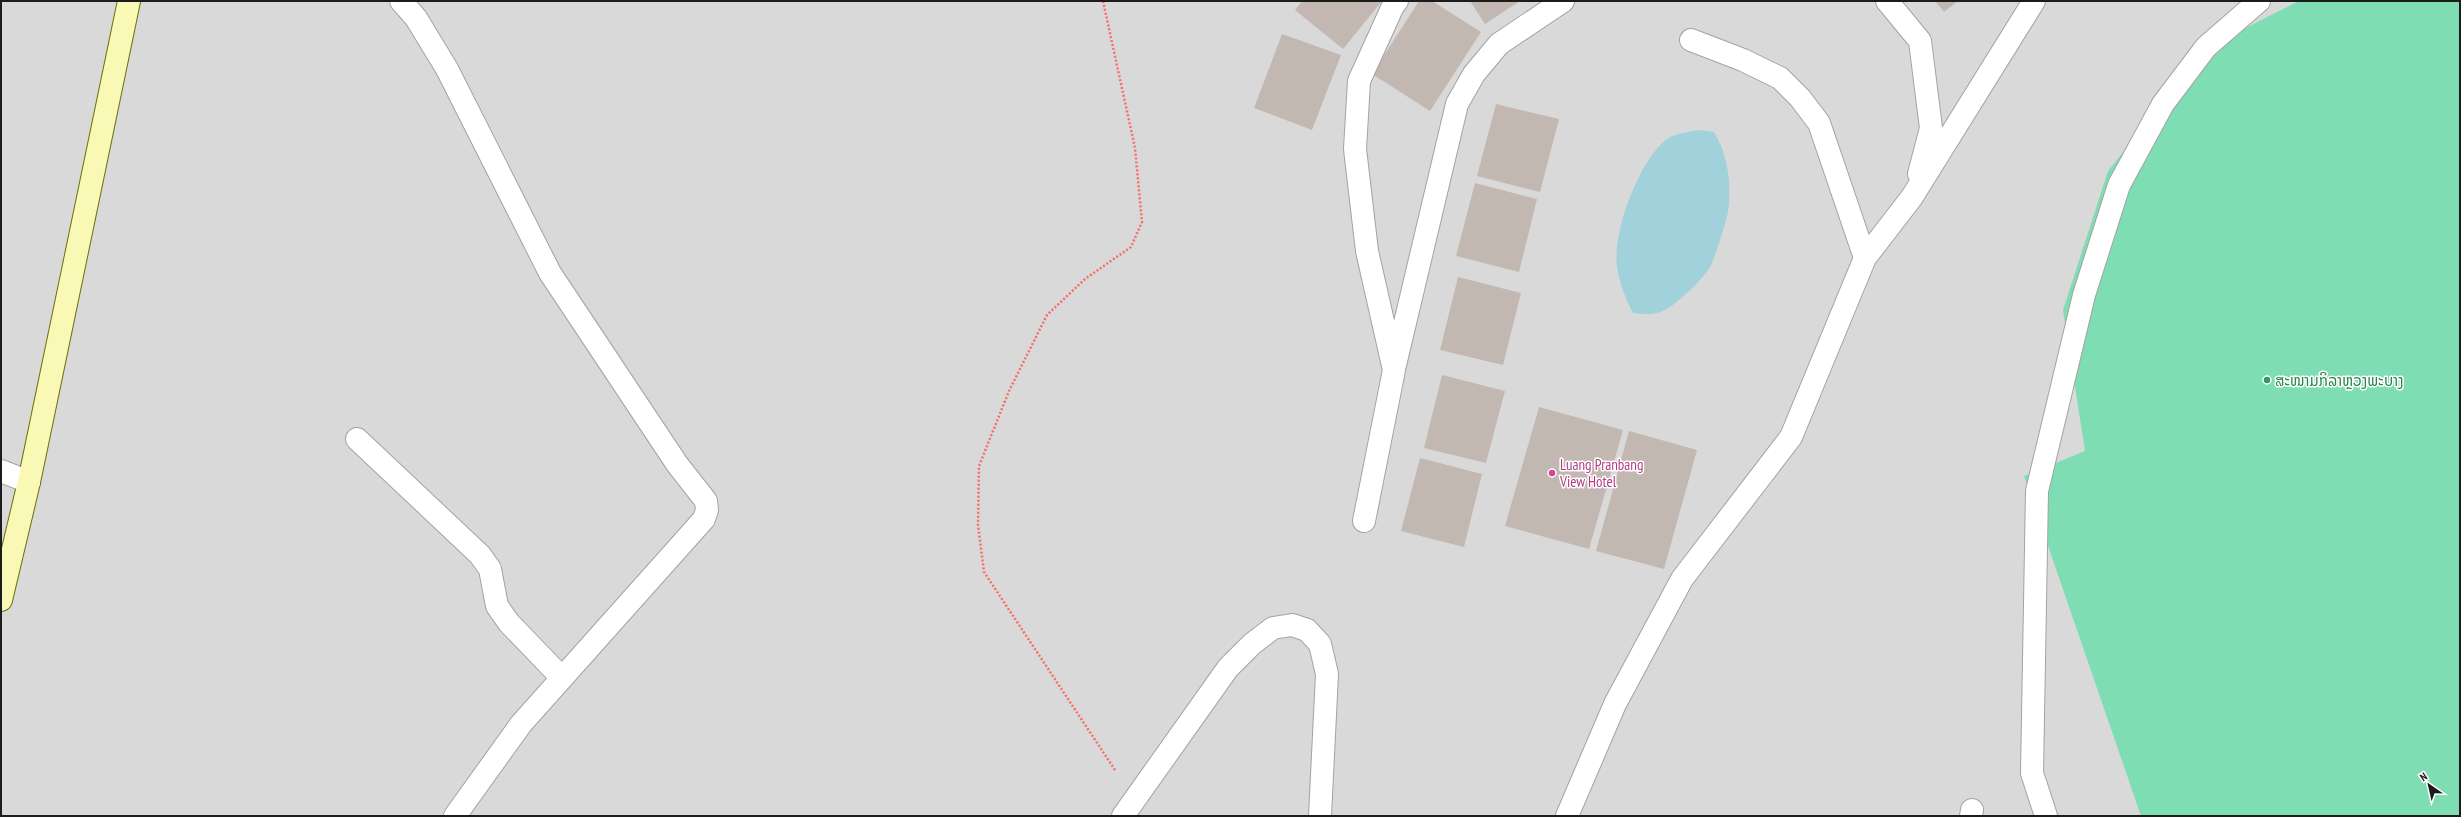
<svg xmlns="http://www.w3.org/2000/svg" width="2461" height="817" viewBox="0 0 2461 817" font-family="'PT Sans Narrow','Noto Sans Lao',sans-serif">
<style>
.residential{fill:#dad9d9}
.pitch{fill:#7fddb3}
.water{fill:#a1d1db}
.building{fill:#c2b8b1}
.lines{fill:none;stroke-linecap:round;stroke-linejoin:round}
.lane-casing{stroke:#a3a3a3;stroke-width:24}
.street-casing{stroke:#a3a3a3;stroke-width:24}
.secondary-casing{stroke:#6a7005;stroke-width:24}
.path{stroke:#f86e67;stroke-width:2.5;stroke-dasharray:2 2;stroke-linecap:butt}
.lane{stroke:#fff;stroke-width:22}
.street{stroke:#fff;stroke-width:22}
.secondary{stroke:#f9f8b4;stroke-width:22}
.leisure-dot{fill:#2e9e5b;stroke:#fff;stroke-width:1.5}
.hotel-dot{fill:#d1479c;stroke:#fff;stroke-width:1.5}
.labels{text-anchor:middle;dominant-baseline:central;stroke-width:3;stroke-linejoin:round;paint-order:stroke}
.leisure-label{font-size:15px;fill:#27864d;stroke:#fff;text-anchor:start}
.hotel-label{font-size:15px;fill:#b23c85;stroke:#fff;text-anchor:start}
</style>
<rect width="100%" height="100%" fill="#ede9e1"/>
<path class="residential" d="M 1,1 L 2460,1 L 2460,816 L 1,816 Z"/>
<path class="pitch" d="M 2299,1 L 2460,1 L 2460,816 L 2141,816 L 2024,476 L 2085,451 L 2063,310 L 2108,171 L 2208,47 Z"/>
<path class="water" d="M 1699,130 L 1714,132 C 1728,155 1732,185 1728,212 C 1726,222 1715,258 1710,267 C 1702,280 1675,307 1660,312 C 1651,315 1643,314 1633,313 C 1625,298 1620,284 1617,267 C 1612,233 1639,160 1667,139 C 1676,133 1689,132 1699,130 Z"/>
<path class="building" d="M 1302,1 L 1382,1 L 1343,49 L 1295,10 Z
M 1419,1 L 1432,1 L 1481,32 L 1430,111 L 1372,74 Z
M 1470,1 L 1520,1 L 1485,24 Z
M 1935,1 L 1958,1 L 1944,12 Z
M 1282,34 L 1341,55 L 1312,130 L 1254,108 Z
M 1496,104 L 1559,119 L 1540,192 L 1477,176 Z
M 1475,183 L 1537,199 L 1519,272 L 1456,256 Z
M 1458,277 L 1521,293 L 1503,365 L 1440,350 Z
M 1442,375 L 1505,391 L 1486,463 L 1424,448 Z
M 1539,407 L 1623,430 L 1589,549 L 1505,526 Z
M 1629,431 L 1697,450 L 1664,569 L 1596,551 Z
M 1420,458 L 1482,474 L 1464,547 L 1401,531 Z"/>
<g class="lines">
<defs>
<path id="lane" d="M 1887,1 L 1920,41 L 1931,128 L 1919,174
M 1691,40 L 1743,60 L 1780,78 L 1800,98 L 1819,123 L 1865,258
M 1395,365 L 1457,104 L 1474,74 L 1499,44 L 1563,1
M 357,439 L 480,555 L 490,569 L 497,606 L 509,623 L 562,678
M 1364,521 L 1394,370 L 1367,251 L 1355,149 L 1359,81 L 1393,6 L 1397,1
M 1123,816 L 1228,668 L 1252,644 L 1273,628 L 1292,625 L 1307,630 L 1320,644 L 1327,674 L 1320,816
M 1567,816 L 1615,704 L 1682,579 L 1791,437 L 1865,258 L 1912,197 L 2034,1
M 1971,816 L 1972,810
M 2046,816 L 2032,773 L 2037,491 L 2084,295 L 2119,185 L 2163,104 L 2206,47 L 2259,1"/>
<path id="street" d="M 401,1 L 416,18 L 447,69 L 550,273 L 677,464 L 706,501 L 707,510 L 704,519 L 521,724 L 455,816
M 1,471 L 29,482"/>
<path id="secondary" d="M 1,600 L 29,482 L 129,1"/>
</defs>
<use href="#lane" class="lane-casing"/>
<use href="#street" class="street-casing"/>
<use href="#secondary" class="secondary-casing"/>
<path class="path" d="M 1103,1 L 1135,148 L 1142,222 L 1131,247 L 1085,279 L 1047,315 L 1009,391 L 979,466 L 978,525 L 984,572 L 1115,770"/>
<use href="#lane" class="lane"/>
<use href="#street" class="street"/>
<use href="#secondary" class="secondary"/>
</g>
<circle class="leisure-dot" cx="2267" cy="380" r="4"/>
<circle class="hotel-dot" cx="1552" cy="473" r="4"/>
<g class="labels">
<g class="leisure-label">
<text x="2275" y="380">ສະໜາມກິລາຫຼວງພະບາງ</text>
</g>
<g class="hotel-label">
<text x="1560" y="464">Luang Pranbang<tspan x="1560" dy="17">View Hotel</tspan></text>
</g>
</g>
<rect width="2461" height="817" fill="none" stroke="#1c1c1c" stroke-width="4"/>
<g transform="translate(2429 785) rotate(326)" stroke="#ffffff" stroke-width="3" paint-order="stroke">
<path d="M0-3L7 15L0 10L-7 15Z" fill="#1c1c1c"/>
<text y="-6" font-size="11" font-weight="bold" text-anchor="middle" fill="#1c1c1c">N</text>
</g>
</svg>
